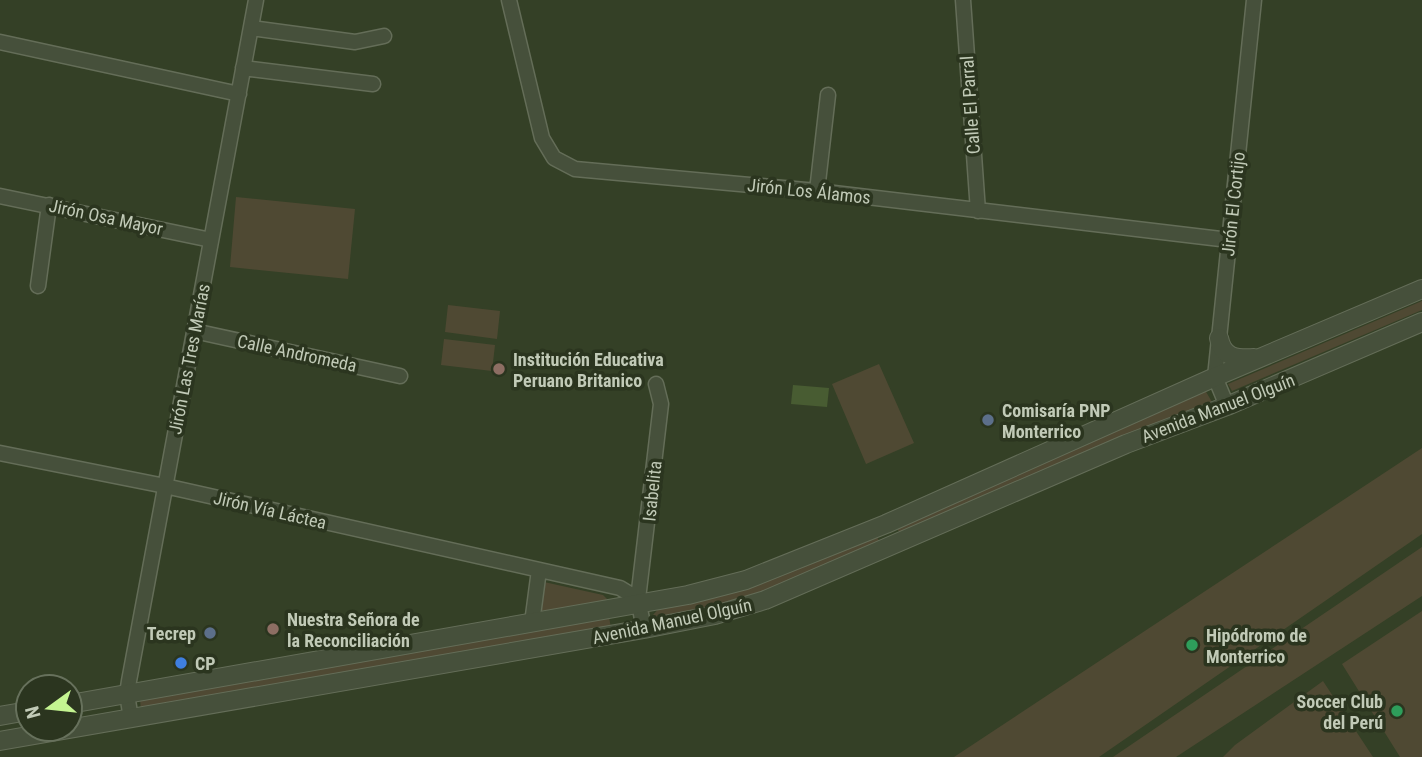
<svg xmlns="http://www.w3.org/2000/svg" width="1422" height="757" viewBox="0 0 1422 757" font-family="'Roboto Condensed',sans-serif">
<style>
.green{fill:#4f4933}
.water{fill:#485c32}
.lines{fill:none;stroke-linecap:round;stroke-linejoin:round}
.minor-casing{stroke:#646d58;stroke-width:17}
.tertiary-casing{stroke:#646d58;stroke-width:20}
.minor{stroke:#46503b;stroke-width:14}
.tertiary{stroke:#46503b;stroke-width:18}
.education-dot{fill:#8d6e63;stroke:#2b351f;stroke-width:2.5}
.service-dot{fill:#5c6f8a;stroke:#2b351f;stroke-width:2.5}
.leisure-dot{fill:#2e9e5b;stroke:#2b351f;stroke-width:2.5}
.shop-dot{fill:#3f7fe0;stroke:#2b351f;stroke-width:2.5}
.labels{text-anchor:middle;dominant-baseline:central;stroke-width:7;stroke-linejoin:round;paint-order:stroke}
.street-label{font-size:18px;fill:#c1cab7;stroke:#2b351f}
.poi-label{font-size:18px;font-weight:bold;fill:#c1cab7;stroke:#2b351f;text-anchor:start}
</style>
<rect width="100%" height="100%" fill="#344026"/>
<path class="green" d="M 236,197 L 355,209 L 348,279 L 230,267 Z
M 1422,301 L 1422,310 L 1232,391 L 1228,384 Z
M 448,305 L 500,311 L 497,339 L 445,332 Z
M 444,339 L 495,345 L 492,371 L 441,365 Z
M 879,364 L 914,443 L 866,464 L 832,384 Z
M 1205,390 L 1212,402 L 902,536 L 896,527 Z
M 1422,448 L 1422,534 L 1099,757 L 954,757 Z
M 877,537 L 881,544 L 759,597 L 653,619 L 653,615 L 660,607 L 748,588 Z
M 1422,547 L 1422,596 L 1176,757 L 1113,757 Z
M 544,582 L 603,595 L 607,599 L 604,602 L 541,611 Z
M 1422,611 L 1422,757 L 1400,757 L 1342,664 Z
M 609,617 L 611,628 L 141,712 L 140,698 Z
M 1323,681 L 1373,757 L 1223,757 L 1235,745 Z"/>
<path class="water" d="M 793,385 L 829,388 L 827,407 L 791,404 Z"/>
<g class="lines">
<defs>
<path id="minor" d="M 509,0 L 542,138 L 554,158 L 575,169 L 817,191 L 1229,240
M 963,0 L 978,211
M 251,28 L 355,42 L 384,36
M 0,42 L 239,94
M 243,68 L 373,84
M 817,191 L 828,95
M 0,196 L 211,240
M 38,286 L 49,205
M 194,331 L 400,376
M 1227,406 L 1215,377 L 1254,0
M 0,453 L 165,486 L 620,588 L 638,599 L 644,629
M 638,599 L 661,404 L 656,384
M 532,623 L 539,570
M 131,719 L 127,694 L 129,681 L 256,0"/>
<path id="tertiary" d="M 1219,338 C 1223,358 1236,359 1254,358
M 70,704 L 688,595 L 746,580 L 886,524 L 1215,377 L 1422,289
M 0,716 L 28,711
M 0,741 L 644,629 L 715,615 L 765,600 L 1126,444 L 1227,406 L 1422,322"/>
</defs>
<use href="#minor" class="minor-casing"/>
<use href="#tertiary" class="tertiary-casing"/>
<use href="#minor" class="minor"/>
<use href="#tertiary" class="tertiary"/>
</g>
<g class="education-dot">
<circle cx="499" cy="369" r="7"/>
<circle cx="273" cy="629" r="7"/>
</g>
<g class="service-dot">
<circle cx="988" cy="420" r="7"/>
<circle cx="210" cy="633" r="7"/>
</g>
<g class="leisure-dot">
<circle cx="1192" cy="645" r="7"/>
<circle cx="1397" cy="711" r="7"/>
</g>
<circle class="shop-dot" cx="181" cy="663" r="7"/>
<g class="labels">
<g class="street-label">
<text transform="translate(970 105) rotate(-94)">Calle El Parral</text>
<text transform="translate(809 191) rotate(6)">Jirón Los Álamos</text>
<text transform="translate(1233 204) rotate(-84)">Jirón El Cortijo</text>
<text transform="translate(106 217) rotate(12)">Jirón Osa Mayor</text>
<text transform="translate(297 353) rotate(12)">Calle Andromeda</text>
<text transform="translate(189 359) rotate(-79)">Jirón Las Tres Marías</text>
<text transform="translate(1218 408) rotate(-21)">Avenida Manuel Olguín</text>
<text transform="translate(652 491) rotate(-84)">Isabelita</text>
<text transform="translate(270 510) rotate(13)">Jirón Vía Láctea</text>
<text transform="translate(672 621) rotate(-12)">Avenida Manuel Olguín</text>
</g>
<g class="poi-label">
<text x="513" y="359">Institución Educativa<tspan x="513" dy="21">Peruano Britanico</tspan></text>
<text x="1002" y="410">Comisaría PNP<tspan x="1002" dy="21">Monterrico</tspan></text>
<text x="287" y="619">Nuestra Señora de<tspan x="287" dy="21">la Reconciliación</tspan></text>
<text x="196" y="633" text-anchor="end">Tecrep</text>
<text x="1206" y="635">Hipódromo de<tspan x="1206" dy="21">Monterrico</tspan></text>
<text x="195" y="663">CP</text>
<text x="1383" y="701" text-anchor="end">Soccer Club<tspan x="1383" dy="21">del Perú</tspan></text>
</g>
</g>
<g transform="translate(49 708) rotate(255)"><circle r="33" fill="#2b351f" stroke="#67715c" stroke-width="2"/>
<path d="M0-5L12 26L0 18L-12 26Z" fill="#c4f591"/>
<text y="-10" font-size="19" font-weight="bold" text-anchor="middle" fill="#c1cab7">N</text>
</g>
</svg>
